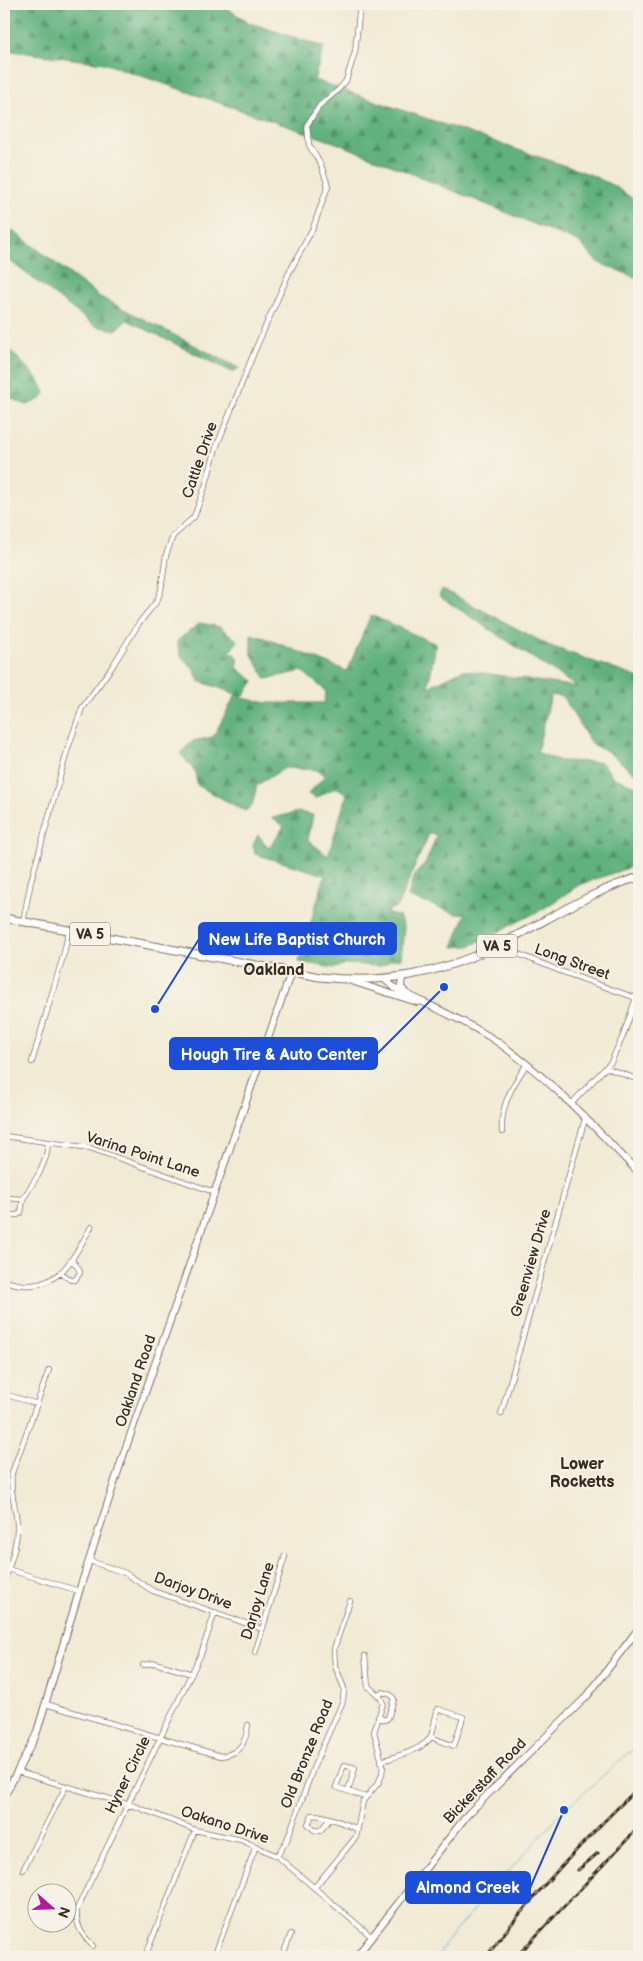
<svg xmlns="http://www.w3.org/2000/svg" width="643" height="1961" viewBox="0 0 643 1961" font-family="'Balsamiq Sans',sans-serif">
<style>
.forest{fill:url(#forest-firs);stroke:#4e6e4e}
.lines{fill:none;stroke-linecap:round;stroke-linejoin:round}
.stream{stroke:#4caecb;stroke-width:1}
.street-casing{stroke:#7b6d5e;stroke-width:6}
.secondary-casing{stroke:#7b6d5e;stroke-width:8}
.primary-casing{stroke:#7b6d5e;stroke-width:9}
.street{stroke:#fff;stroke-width:4.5}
.secondary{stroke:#fff;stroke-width:6}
.primary{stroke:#fff;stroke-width:7}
.rail-casing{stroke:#3b2a1e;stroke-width:3}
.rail{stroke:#f7f3e8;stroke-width:1;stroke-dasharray:4;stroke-linecap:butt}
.labels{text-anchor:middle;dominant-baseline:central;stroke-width:4;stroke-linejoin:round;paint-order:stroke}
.shield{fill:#f7f3e8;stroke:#73665b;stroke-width:1}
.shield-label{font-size:14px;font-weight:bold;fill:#3b2a1e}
.street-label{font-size:15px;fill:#3b2a1e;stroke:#f7f3e8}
.neighbourhood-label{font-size:16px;font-weight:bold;fill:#3b2a1e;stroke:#f7f3e8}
.leader{fill:none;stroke:#1d4ed8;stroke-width:2}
.callout-dot{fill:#1d4ed8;stroke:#f7f3e8;stroke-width:2}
.callout{fill:#1d4ed8;stroke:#1d4ed8;stroke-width:2}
.callout-label{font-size:16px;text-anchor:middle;font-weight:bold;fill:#fff}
</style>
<defs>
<pattern id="forest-firs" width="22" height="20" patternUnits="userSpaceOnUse" patternTransform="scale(1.25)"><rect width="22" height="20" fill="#60b17e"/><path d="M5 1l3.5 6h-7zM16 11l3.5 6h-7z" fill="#509067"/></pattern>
</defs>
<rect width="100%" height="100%" fill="#f7f3e8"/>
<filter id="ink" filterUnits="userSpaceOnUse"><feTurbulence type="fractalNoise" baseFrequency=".02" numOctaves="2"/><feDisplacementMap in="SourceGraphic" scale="10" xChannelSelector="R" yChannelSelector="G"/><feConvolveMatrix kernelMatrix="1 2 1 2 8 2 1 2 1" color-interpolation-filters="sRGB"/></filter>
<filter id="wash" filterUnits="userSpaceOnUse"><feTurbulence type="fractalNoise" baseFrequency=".0096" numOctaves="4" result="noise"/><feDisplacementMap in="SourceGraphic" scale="20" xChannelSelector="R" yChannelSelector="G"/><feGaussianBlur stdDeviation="1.12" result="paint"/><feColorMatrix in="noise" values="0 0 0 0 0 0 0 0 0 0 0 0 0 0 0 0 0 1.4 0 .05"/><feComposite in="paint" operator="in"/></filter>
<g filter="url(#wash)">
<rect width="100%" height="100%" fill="#f1ead4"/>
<path class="forest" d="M 4,4 L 220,4 L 250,23 L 324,47 L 314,80 L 589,174 L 614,186 L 639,203 L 639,279 L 597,262 L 580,243 L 342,145 L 104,63 L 4,50 Z
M 4,224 L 100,297 L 239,368 L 232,372 L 127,320 L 116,330 L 95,326 L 6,258 L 4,255 Z
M 4,344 L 39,380 L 45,393 L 41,399 L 27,405 L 4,395 Z
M 442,589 L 548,645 L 639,678 L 639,777 L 607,751 L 592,745 L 563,697 L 551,695 L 537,752 L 560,761 L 601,762 L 614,778 L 639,787 L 639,864 L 579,885 L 543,909 L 470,946 L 453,947 L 466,913 L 457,914 L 408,897 L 413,877 L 426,862 L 437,835 L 429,834 L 397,907 L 388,911 L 388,914 L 399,916 L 404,928 L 401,958 L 391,960 L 381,966 L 344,964 L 335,968 L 299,962 L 325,875 L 255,854 L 253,845 L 258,835 L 269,848 L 284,826 L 272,818 L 299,812 L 313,815 L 308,840 L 328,856 L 347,794 L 336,787 L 316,798 L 308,794 L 325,776 L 316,770 L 285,768 L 257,785 L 252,806 L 245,811 L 197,785 L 195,771 L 180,753 L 193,741 L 213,737 L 236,694 L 199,681 L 194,670 L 181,656 L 177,641 L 200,623 L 220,627 L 238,641 L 230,651 L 239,658 L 237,668 L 254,681 L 242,698 L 267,703 L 324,703 L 326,691 L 302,671 L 266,679 L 251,653 L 251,634 L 265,638 L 347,671 L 371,615 L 436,644 L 428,687 L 463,670 L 577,687 L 439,596 Z"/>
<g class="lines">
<path class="stream" d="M 438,1957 L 447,1940 L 564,1810 L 639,1744"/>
</g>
</g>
<g filter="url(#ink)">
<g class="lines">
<defs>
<path id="street" d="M 23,922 L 31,881 L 68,748 L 82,708 L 112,667 L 139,623 L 157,601 L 161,590 L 166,555 L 173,536 L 194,517 L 206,484 L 216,448 L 255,350 L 289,273 L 313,228 L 328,186 L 321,165 L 309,145 L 307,125 L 320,105 L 337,91 L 346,81 L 355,52 L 360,4
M 498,946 L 563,972 L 639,999
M 32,1062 L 64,953 L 69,930
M 607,1068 L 639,1080
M 571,1104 L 611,1062 L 623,1036 L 639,989
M 502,1132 C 500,1106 513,1084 527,1064
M 4,1136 L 90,1148 L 214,1192
M 4,1198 L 23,1199
M 4,1215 L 17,1215 L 21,1213 L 23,1199 L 40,1172 L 46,1157 L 48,1144
M 61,1273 L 71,1280 L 75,1280 L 80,1273 L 79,1269 L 72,1260
M 4,1281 C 12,1283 22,1286 31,1285 C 64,1283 77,1251 91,1227
M 4,1394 L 37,1404
M 501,1414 L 585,1119
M 90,1561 L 125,1573 L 153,1591 L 262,1629
M 4,1568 L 79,1591
M 4,1582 C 10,1563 18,1544 17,1524 C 16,1506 9,1491 12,1473 L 49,1370
M 255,1653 L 285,1556
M 143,1665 L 155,1663 L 192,1674
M 46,1704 L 221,1756 C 240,1754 246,1742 248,1725
M 378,1717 L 385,1720 L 388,1718 L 394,1699 L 391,1695 L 383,1692 L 378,1696
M 381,1761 C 394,1757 425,1750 431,1736 C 434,1729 435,1717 438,1709 L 463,1717 L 454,1746 L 431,1737
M 18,1772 L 137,1807 L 195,1830 L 241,1840 L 277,1856 L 372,1937
M 348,1791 L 355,1768 L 344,1765 L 336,1787 L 365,1797
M 330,1819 L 320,1831 L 314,1830 L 308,1824 L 312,1815 C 327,1815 344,1824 358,1829
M 277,1856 L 287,1840 L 314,1766 L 343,1701 L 344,1688 L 335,1666 L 334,1649 L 350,1601
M 23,1870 L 66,1786
M 314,1888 L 356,1837 L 363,1801 L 379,1782 L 382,1774 L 383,1766 L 374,1732 L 383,1703 L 380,1697 L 368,1686 L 365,1656
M 93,1946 C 82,1935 75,1925 77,1909 L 201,1654 L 215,1612
M 145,1957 L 195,1830
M 214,1957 L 256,1846
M 282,1957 L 291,1934"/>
<path id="secondary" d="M 402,977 L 401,987 L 405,992
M 384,979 L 395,988 C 429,1006 465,1020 496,1041 C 550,1078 594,1127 639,1173
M 348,980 L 417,1002
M 4,1797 L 36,1735 L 81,1585 L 122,1459 L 291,972
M 356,1957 L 468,1814 L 588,1695 L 639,1628"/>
<path id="primary" d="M 4,918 L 320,977 C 384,984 438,975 496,946 C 544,923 588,892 639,877"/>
</defs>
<use href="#street" class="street-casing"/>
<use href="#secondary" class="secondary-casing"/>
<use href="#primary" class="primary-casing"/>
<use href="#street" class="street"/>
<use href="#secondary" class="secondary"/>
<use href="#primary" class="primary"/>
<defs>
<path id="rail" d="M 578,1870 L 598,1853
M 486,1957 C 531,1896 584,1840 639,1787
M 516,1957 L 639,1827"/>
</defs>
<use href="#rail" class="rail-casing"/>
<use href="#rail" class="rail"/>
</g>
</g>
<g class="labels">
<g class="shield">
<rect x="70" y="922.5" width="40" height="23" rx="4"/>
<rect x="477" y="934.5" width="40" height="23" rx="4"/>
</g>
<g class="shield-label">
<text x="90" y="934">VA 5</text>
<text x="497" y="946">VA 5</text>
</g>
<g class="street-label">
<text transform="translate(200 460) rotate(-71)">Cattle Drive</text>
<text transform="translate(572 962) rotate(20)">Long Street</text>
<text transform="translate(143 1155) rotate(18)">Varina Point Lane</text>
<text transform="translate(531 1263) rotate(-74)">Greenview Drive</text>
<text transform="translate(136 1381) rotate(-71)">Oakland Road</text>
<text transform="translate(193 1591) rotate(20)">Darjoy Drive</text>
<text transform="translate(258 1601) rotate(-73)">Darjoy Lane</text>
<text transform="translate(307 1754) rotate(-68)">Old Bronze Road</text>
<text transform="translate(128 1775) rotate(-64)">Hyner Circle</text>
<text transform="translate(485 1781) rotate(-46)">Bickerstaff Road</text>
<text transform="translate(225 1825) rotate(18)">Oakano Drive</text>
</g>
<g class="neighbourhood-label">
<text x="274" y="970">Oakland</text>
<text x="582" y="1464">Lower<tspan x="582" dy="18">Rocketts</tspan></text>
</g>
</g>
<path class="leader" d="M155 1009L199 939M444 987L377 1054M564 1810L530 1888"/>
<g class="callout-dot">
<circle cx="155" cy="1009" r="5"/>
<circle cx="444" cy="987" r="5"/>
<circle cx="564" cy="1810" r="5"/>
</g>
<g class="callout">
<rect x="199" y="923" width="197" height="31" rx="5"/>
<rect x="170" y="1038" width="207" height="31" rx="5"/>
<rect x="406" y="1872" width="124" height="31" rx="5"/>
</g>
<g class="callout-label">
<text x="297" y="945">New Life Baptist Church</text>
<text x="274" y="1060">Hough Tire &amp; Auto Center</text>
<text x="468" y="1893">Almond Creek</text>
</g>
<rect width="643" height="1961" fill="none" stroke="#f7f3e8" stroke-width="20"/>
<g transform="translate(52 1908) rotate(110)"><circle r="24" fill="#f7f3e8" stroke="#aca397"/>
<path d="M0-4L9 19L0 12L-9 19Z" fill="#b5179e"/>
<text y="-8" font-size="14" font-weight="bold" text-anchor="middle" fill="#3b2a1e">N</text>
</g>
</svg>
